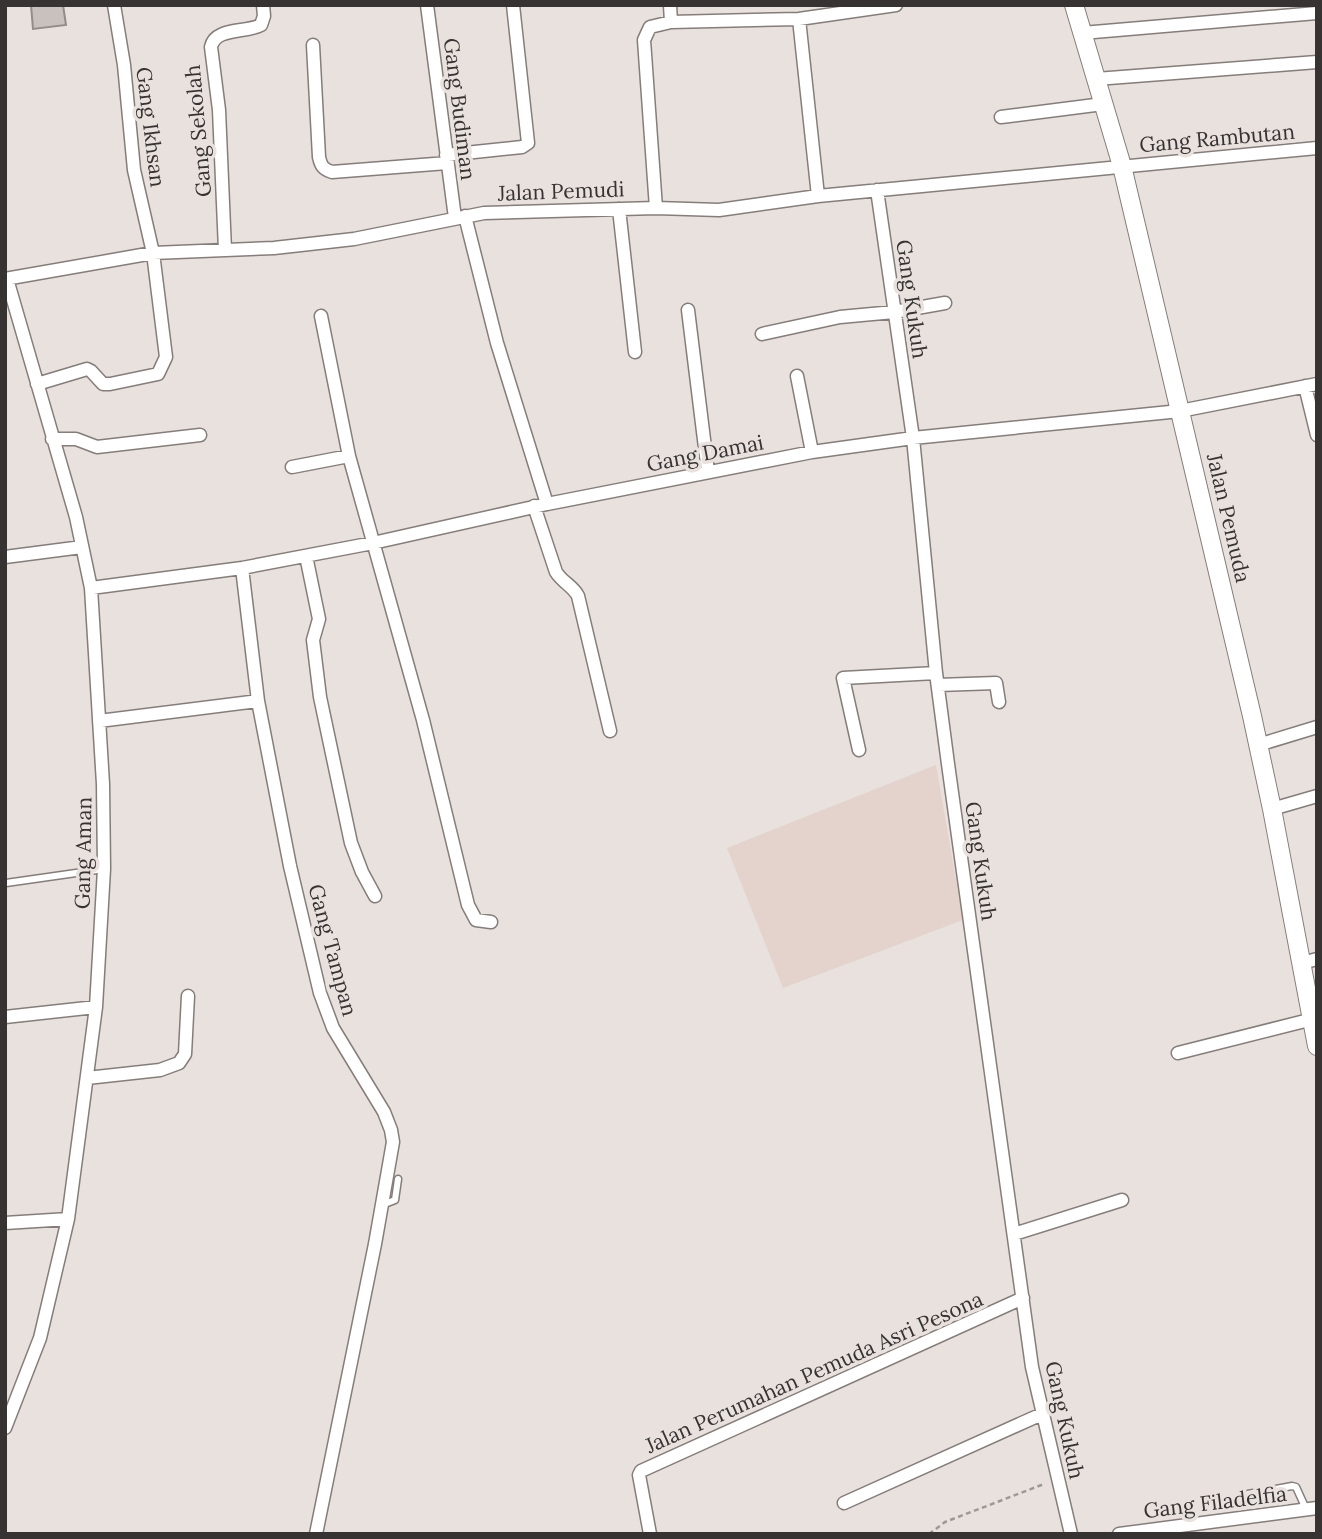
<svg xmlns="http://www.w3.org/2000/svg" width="1322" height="1539" viewBox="0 0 1322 1539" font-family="Lora,serif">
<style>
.built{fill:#e3d3cc}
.building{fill:#c9c1bd;stroke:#938c88;stroke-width:2}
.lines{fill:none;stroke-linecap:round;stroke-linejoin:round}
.service-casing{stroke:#857d7a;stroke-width:9}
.minor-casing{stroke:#857d7a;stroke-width:15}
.secondary-casing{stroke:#857d7a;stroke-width:20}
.path{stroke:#9f9996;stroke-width:2.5;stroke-dasharray:5 3.5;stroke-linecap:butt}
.service{stroke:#fff;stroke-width:6}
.minor{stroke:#fff;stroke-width:12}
.secondary{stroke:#fff;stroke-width:18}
.labels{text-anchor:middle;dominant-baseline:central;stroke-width:7;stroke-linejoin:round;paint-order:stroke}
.street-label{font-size:21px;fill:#363332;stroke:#e9e1dd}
</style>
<rect width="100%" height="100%" fill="#e9e1dd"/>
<path class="built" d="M 936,765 L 963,920 L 783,988 L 727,848 Z"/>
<path class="building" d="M 31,5 L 63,5 L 66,25 L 33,29 Z"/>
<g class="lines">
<defs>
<path id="service" d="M 6,883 L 104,869
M 382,1205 L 395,1200 L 398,1179
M 1248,1494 L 1292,1486 L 1296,1487 L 1306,1509"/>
<path id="minor" d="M 427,5 L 455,218
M 670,5 L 671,22
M 799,19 L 818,196
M 1082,33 L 1317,13
M 313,45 L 319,157 C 321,166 323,169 332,172 L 447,163
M 1096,79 L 1317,62
M 1001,117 L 1103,104
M 446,155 L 522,147 L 528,143 L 513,5
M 877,190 L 913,438 L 936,673 L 948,764 L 1032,1367 L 1071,1534
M 656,208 L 644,40 L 650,27 L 671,22 L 799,19 L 896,5
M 619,209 L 635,352
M 465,216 L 497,343 L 547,504
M 225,250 L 219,110 L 211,47 C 215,27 246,33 261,25 L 264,16 L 263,5
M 5,279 L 153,253 L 274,248 L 354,239 L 484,213 L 656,208 L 719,210 L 818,196 L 1317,148
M 688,310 L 708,472
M 321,316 L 349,456 L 423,720 L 468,905 L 476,920 L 491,922
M 762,334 L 840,317 L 894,312 L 945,303
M 797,376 L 812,452
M 37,384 L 87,369 L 91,371 L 103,384 L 110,384 L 158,374 L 166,357 L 153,253 L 134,170 L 124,65 L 114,5
M 1305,386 L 1317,435
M 52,439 L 76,439 L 97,447 L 200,435
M 292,467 L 349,456
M 534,506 L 556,572 C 562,582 573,586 578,596 L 610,731
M 306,556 L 319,619 L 313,640 L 320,697 L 351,843 L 362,872 L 375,896
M 5,557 L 82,547
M 242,568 L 258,701 L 290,866 L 320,993 L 333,1028 L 384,1112 L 391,1130 L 393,1142 L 375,1244 L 316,1534
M 91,588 L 242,568 L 373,543 L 547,504 L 812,452 L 913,438 L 1180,411 L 1317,384
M 938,685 L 996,683 L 999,702
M 99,721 L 258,701
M 1258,745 L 1317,727
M 859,750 L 843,678 L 936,673
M 1272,809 L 1317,796
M 1302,963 L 1317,959
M 5,1017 L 96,1007
M 1178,1053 L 1317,1018
M 87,1078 L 160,1070 L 179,1063 L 185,1054 L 188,996
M 5,1223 L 68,1219
M 1014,1234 L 1122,1200
M 5,1428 L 40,1338 L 68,1219 L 96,1007 L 104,869 L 103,784 L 91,588 L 76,517 L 7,279
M 844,1503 L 1042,1414
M 650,1534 L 639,1475 L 641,1471 L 1023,1298
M 1119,1534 L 1317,1508"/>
<path id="secondary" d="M 1074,5 L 1122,166 L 1252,716 L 1272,809 L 1317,1046"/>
</defs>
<use href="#service" class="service-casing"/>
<use href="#minor" class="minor-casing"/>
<use href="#secondary" class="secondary-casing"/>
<path class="path" d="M 929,1534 L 945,1522 L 1044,1484"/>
<use href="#service" class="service"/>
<use href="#minor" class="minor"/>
<use href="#secondary" class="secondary"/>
</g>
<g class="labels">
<g class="street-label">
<text transform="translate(460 109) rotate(83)">Gang Budiman</text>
<text transform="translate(151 127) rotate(83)">Gang Ikhsan</text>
<text transform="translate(198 131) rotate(-95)">Gang Sekolah</text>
<text transform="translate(1217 138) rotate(-5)">Gang Rambutan</text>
<text transform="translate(561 191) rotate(-2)">Jalan Pemudi</text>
<text transform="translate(912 299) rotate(82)">Gang Kukuh</text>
<text transform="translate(705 453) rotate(-11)">Gang Damai</text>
<text transform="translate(1229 518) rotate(77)">Jalan Pemuda</text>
<text transform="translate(83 853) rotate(-89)">Gang Aman</text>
<text transform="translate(981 861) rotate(82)">Gang Kukuh</text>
<text transform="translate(333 950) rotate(75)">Gang Tampan</text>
<text transform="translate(814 1372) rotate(-24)">Jalan Perumahan Pemuda Asri Pesona</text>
<text transform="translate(1065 1420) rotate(78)">Gang Kukuh</text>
<text transform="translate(1215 1502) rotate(-7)">Gang Filadelfia</text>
</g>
</g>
<rect width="1322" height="1539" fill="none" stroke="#363332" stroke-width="14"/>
</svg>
